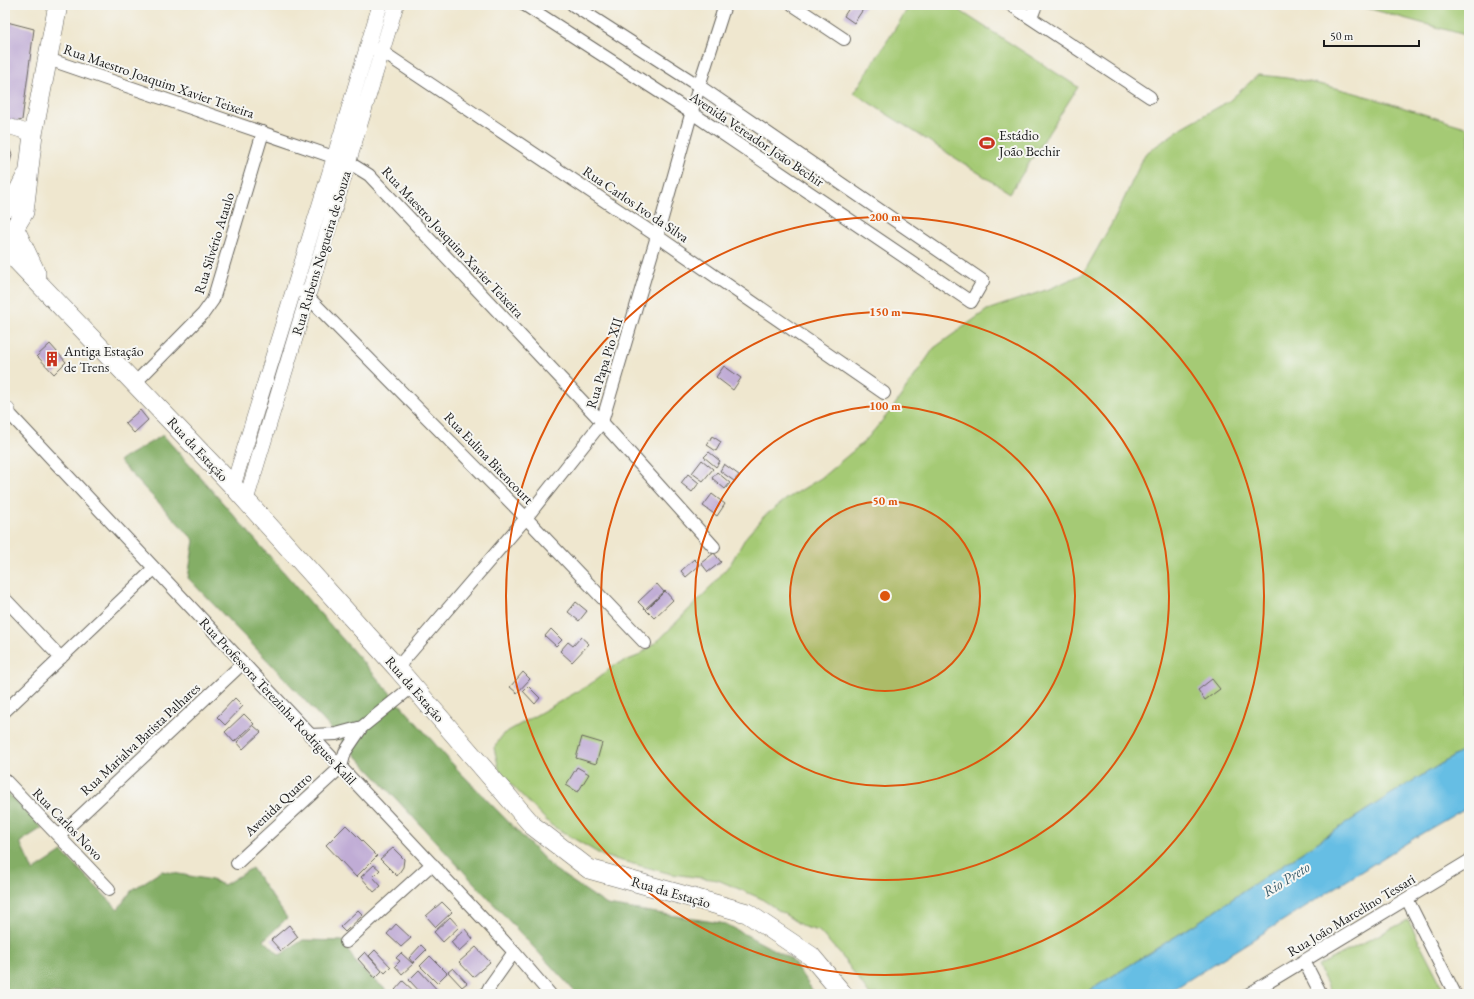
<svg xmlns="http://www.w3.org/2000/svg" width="1474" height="999" viewBox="0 0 1474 999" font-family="'EB Garamond',serif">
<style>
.green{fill:#a5ca74;stroke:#607348}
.forest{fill:#84ae66;stroke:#506541}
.water{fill:#66bee4;stroke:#416d80}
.building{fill:#c0acd5}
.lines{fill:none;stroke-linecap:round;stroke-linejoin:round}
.minor-casing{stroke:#66635b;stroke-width:14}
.tertiary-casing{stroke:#66635b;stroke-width:16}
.secondary-casing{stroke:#66635b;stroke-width:18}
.primary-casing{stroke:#66635b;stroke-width:20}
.minor{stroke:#fff;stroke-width:12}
.tertiary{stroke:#fff;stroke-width:15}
.secondary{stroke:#fff;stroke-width:17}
.primary{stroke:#fff;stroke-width:19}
.ring{fill:none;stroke:#de560d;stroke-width:2}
.labels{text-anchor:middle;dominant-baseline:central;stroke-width:4;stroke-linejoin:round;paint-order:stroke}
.street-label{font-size:14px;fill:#1c1c1c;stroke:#f6f6f2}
.poi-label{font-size:14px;fill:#1c1c1c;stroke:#f6f6f2;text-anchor:start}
.water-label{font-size:15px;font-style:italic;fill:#3a5d6c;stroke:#f6f6f2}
.centre{fill:#de560d;stroke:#f6f6f2;stroke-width:2}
.ring-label{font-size:12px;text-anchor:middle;font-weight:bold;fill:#de560d;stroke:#f6f6f2;stroke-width:4;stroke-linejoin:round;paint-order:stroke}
</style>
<rect width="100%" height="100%" fill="#f6f6f2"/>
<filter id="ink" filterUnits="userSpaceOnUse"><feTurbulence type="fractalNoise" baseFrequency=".025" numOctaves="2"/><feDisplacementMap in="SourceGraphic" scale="8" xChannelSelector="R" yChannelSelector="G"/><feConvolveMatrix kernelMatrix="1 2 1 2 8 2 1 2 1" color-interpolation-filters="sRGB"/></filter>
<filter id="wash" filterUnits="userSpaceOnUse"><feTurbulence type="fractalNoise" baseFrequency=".012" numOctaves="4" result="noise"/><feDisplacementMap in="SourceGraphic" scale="16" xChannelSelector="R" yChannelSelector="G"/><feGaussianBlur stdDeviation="0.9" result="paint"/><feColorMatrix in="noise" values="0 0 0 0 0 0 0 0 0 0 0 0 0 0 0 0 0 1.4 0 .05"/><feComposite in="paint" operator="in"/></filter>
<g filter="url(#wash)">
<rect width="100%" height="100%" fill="#efe7cf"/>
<path class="green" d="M 910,5 L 951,5 L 1078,87 L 1010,193 L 854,93 Z
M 1356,5 L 1469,5 L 1469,36 Z
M 1258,75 C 1331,80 1400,108 1469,128 L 1469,747 L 1388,796 L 1263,878 L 1197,923 L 1084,994 L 869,994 L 841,955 L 819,931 L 804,927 L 760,898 L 718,880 L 672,874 L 603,856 L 551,825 L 500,773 L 494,748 L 503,734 L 589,685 L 615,665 L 638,656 L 660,639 L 709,589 L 731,563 L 746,537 L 763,517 L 788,498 L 821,478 L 865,441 L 892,409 L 934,348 L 987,310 L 1049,289 L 1083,274 L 1116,216 L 1145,154 L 1183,127 L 1229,101 Z
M 1408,920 L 1446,994 L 1332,994 L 1318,966 Z"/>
<path class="forest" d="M 163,435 L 458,770 L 554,869 L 607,905 L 726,924 L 791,959 L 815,994 L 577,994 L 272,665 L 188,578 L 194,540 L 119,461 Z
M 5,790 L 42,828 L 20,842 L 33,871 L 62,852 L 118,909 L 132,890 L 162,871 L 212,880 L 224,885 L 252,868 L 287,918 L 264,940 L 280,955 L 303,940 L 343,941 L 357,965 L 391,994 L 5,994 Z"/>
<path class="water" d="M 1469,747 L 1469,806 L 1421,834 L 1166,994 L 1084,994 L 1197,923 L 1263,878 L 1388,796 Z"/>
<g id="blocks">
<path class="building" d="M 851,5 L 866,5 L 854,23 L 844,16 Z
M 7,22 L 34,29 L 22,120 L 15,122 L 5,120 L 5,32 Z
M 5,142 L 7,143 L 12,155 L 5,178 Z
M 50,344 L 66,362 L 54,374 L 37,356 Z
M 724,366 L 741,378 L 733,390 L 716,377 Z
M 140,410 L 148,420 L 134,433 L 125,423 Z
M 712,436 L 721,442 L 716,451 L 707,445 Z
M 709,452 L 720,461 L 716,467 L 704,457 Z
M 702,460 L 713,469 L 703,481 L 692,473 Z
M 724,464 L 739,475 L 734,481 L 720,471 Z
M 717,472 L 730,483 L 725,489 L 712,478 Z
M 688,474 L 699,483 L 692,492 L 681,483 Z
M 712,494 L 725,504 L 717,516 L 703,506 Z
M 714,553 L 721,562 L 708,572 L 701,563 Z
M 694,559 L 700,565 L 686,577 L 681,571 Z
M 657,584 L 664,592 L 645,609 L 638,602 Z
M 665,591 L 673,600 L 654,618 L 646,610 Z
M 576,602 L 587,611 L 579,621 L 568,612 Z
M 551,629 L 562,640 L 556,646 L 545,636 Z
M 581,637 L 589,644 L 572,662 L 560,651 L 568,642 L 573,646 Z
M 523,672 L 530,679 L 517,693 L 510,687 Z
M 1212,679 L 1220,689 L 1205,700 L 1198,690 Z
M 528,686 L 540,698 L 535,704 L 523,691 Z
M 235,698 L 243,706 L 225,725 L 217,717 Z
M 244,714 L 254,724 L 234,742 L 225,732 Z
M 254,726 L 261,732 L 243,749 L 237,742 Z
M 582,737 L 602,743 L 596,764 L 576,758 Z
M 577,767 L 589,774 L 578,792 L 566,785 Z
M 346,825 L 377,856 L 356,877 L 326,845 Z
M 393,848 L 404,859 L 403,867 L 397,876 L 380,859 Z
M 374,865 L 380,870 L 373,877 L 381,886 L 374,892 L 361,877 Z
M 442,902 L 452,912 L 436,927 L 426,916 Z
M 358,910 L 363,915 L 345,932 L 340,927 Z
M 450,917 L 459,927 L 443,942 L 434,932 Z
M 396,924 L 411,938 L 401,947 L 387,934 Z
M 289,925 L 298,937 L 281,951 L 271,940 Z
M 465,929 L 473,939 L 459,952 L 451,942 Z
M 421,945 L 426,950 L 413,963 L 409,958 Z
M 476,947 L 490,962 L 473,977 L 459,962 Z
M 375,950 L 391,967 L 385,973 L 369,956 Z
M 365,952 L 382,971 L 375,978 L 358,959 Z
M 401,953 L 413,964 L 402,974 L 395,966 L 400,961 L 396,958 Z
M 430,956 L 447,973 L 437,983 L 420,966 Z
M 453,968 L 467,983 L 462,987 L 448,972 Z
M 419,970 L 441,994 L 422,994 L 409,980 Z
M 403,981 L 417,994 L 399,994 L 395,990 Z"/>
</g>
</g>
<g filter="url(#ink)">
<use href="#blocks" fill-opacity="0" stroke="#66635b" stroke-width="1"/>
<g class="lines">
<defs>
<path id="minor" d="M 525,5 L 692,113 L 971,302 L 983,281 L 699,86 L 573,5
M 793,5 L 844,39
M 1011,5 L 1150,97
M 1031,18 L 1036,5
M 375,49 L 381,51 L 657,236 L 884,393
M 48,59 L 348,162 L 369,175 L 602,422 L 714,547
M 303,292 L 526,518 L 645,643
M 135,383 L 203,314 L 213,300 L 263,132
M 7,411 L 514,952 L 550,994
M 5,599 L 61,658
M 397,668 L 526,518 L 602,422 L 657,236 L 699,86 L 725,5
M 5,711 L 154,569
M 310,735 L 336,734 L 362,727 L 413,686
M 5,780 L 109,889
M 59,836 L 242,664
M 237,863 L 341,767 L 345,752 L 362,727
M 1407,899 L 1455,994
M 346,942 L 432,864
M 1304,961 L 1321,994
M 486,994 L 490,986 L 514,952
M 1249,994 L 1469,861"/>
<path id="tertiary" d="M 5,125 L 33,134
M 233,486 L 329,175 L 380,5
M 246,500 L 396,5"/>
<path id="secondary" d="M 5,409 L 7,411 L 5,412"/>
<path id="primary" d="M 5,208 L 19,190 L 26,176
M 15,229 L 36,273
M 5,235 L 12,232 L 24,212 L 33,134 L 58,5
M 5,248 L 233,486 L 397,668 L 533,826 L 589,869 L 747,913 L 811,956 L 843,994"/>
</defs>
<use href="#minor" class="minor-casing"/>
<use href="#tertiary" class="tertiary-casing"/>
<use href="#secondary" class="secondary-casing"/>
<use href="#primary" class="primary-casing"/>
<use href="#minor" class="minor"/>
<use href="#tertiary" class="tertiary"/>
<use href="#secondary" class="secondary"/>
<use href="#primary" class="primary"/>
</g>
</g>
<circle cx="885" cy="596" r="95" fill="#de560d" fill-opacity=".12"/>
<g class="ring">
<circle cx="885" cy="596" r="95"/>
<circle cx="885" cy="596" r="190"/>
<circle cx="885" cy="596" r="284"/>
<circle cx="885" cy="596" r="379"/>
</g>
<defs>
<symbol id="stadium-bare" viewBox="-9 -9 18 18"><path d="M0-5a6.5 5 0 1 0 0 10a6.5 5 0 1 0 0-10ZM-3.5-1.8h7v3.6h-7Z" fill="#c8321e" stroke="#f6f6f2" stroke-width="2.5" paint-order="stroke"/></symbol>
<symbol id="building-bare" viewBox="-9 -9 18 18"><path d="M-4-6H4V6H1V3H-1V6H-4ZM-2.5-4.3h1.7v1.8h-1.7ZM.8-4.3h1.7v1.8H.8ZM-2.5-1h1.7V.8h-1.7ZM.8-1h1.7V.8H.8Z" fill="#c8321e" stroke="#f6f6f2" stroke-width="2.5" paint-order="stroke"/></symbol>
</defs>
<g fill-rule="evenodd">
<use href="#stadium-bare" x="976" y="132" width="22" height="22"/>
<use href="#building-bare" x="41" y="348" width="22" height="22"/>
</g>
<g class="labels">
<g class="street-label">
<text transform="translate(159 81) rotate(19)">Rua Maestro Joaquim Xavier Teixeira</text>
<text transform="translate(757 139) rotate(34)">Avenida Vereador João Bechir</text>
<text transform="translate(636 204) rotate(34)">Rua Carlos Ivo da Silva</text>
<text transform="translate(453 242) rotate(47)">Rua Maestro Joaquim Xavier Teixeira</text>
<text transform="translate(214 243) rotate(-73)">Rua Silvério Ataulo</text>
<text transform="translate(321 253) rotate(-73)">Rua Rubens Nogueira de Souza</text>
<text transform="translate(604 363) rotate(-73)">Rua Papa Pio XII</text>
<text transform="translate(198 449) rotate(47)">Rua da Estação</text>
<text transform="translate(489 458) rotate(46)">Rua Eulina Bitencourt</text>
<text transform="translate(415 689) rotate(49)">Rua da Estação</text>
<text transform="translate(278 701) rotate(47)">Rua Professora Terezinha Rodrigues Kalil</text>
<text transform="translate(140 739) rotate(-43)">Rua Marialva Batista Palhares</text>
<text transform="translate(278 804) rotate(-43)">Avenida Quatro</text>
<text transform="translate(68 824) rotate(46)">Rua Carlos Novo</text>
<text transform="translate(671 892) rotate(16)">Rua da Estação</text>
<text transform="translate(1351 915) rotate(-31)">Rua João Marcelino Tessari</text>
</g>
<g class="poi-label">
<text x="999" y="135">Estádio<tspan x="999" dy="16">João Bechir</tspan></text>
<text x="64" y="351">Antiga Estação<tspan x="64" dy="16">de Trens</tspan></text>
</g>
<g class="water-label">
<text transform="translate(1286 879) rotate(-32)">Rio Preto</text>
</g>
</g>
<circle cx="885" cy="596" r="6" class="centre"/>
<g class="ring-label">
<text x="885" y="221">200 m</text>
<text x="885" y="316">150 m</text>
<text x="885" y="410">100 m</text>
<text x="885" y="505">50 m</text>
</g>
<rect width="1474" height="999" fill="none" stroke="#f6f6f2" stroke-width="20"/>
<path d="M1324 40v6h95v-6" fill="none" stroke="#1c1c1c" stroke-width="2"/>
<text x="1330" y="40" font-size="12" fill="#1c1c1c" stroke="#f6f6f2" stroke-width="3" paint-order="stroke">50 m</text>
</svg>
